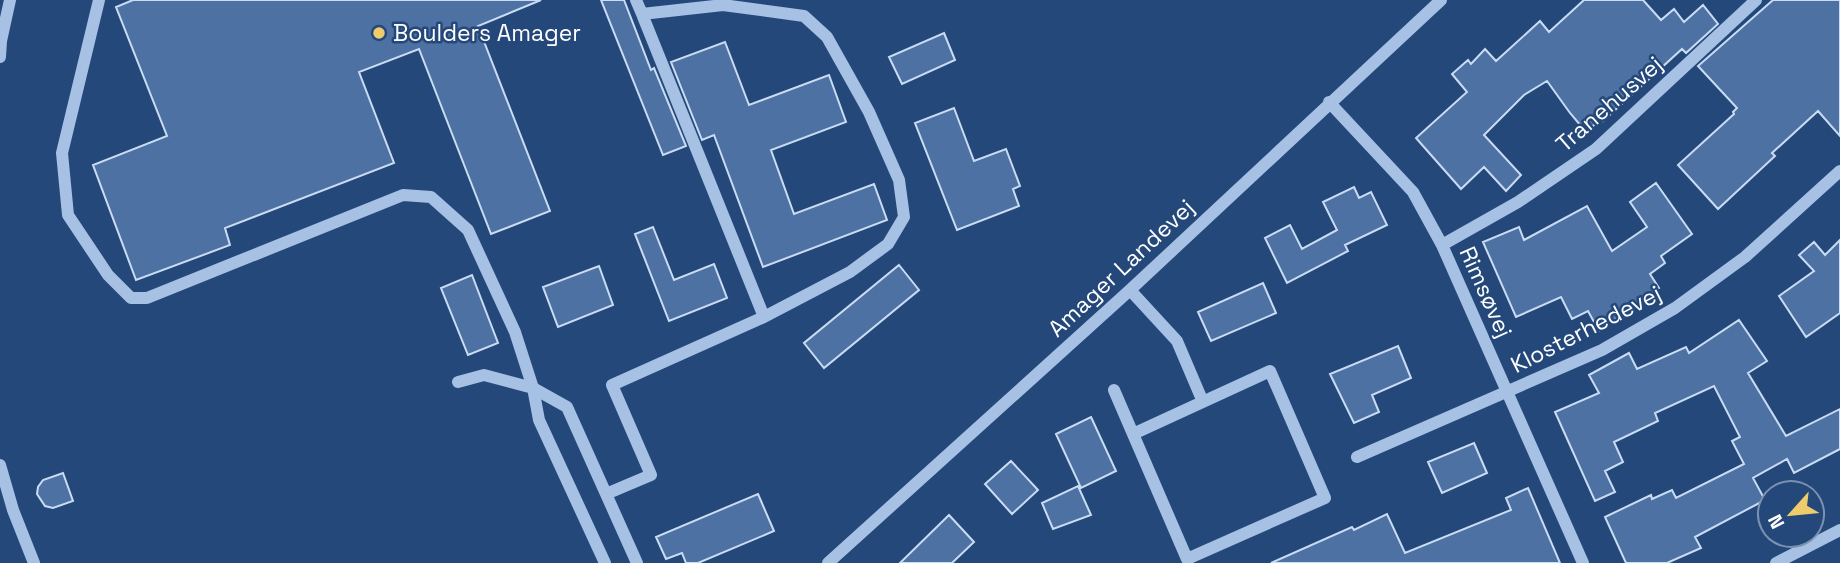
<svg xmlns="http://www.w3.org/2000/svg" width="1840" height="563" viewBox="0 0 1840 563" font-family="'Space Grotesk',sans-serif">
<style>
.building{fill:#4d71a3;stroke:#cadcf3;stroke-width:2}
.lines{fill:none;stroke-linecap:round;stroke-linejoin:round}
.minor{stroke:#a7c1e4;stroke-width:12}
.poi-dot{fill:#eecb6b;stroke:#24487a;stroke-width:2.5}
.labels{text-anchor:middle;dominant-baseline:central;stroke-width:5;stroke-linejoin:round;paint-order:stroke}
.poi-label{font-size:23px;fill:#fff;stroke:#24487a;text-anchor:start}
.street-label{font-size:23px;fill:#fff;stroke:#24487a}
</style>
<rect width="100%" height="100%" fill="#24487a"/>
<path class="building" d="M 133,0 L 541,0 L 478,26 L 550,211 L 491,234 L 419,49 L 359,72 L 394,163 L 225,228 L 230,245 L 136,280 L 93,165 L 167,136 L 116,7 Z
M 601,0 L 624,0 L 651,70 L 654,68 L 686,146 L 663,155 Z
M 1584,0 L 1643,0 L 1661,20 L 1674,9 L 1684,22 L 1703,5 L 1718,24 L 1686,53 L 1682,49 L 1603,121 L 1601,119 L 1586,132 L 1570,113 L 1547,81 L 1524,95 L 1484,135 L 1521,175 L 1506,191 L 1484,167 L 1461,189 L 1416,138 L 1467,92 L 1452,74 L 1468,60 L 1471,64 L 1485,49 L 1496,61 L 1540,21 L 1549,32 Z
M 1773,0 L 1840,0 L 1840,136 L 1818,111 L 1772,153 L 1775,156 L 1718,209 L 1678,165 L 1734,114 L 1733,112 L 1737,108 L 1698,66 Z
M 944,33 L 955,60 L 902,84 L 889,57 Z
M 725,42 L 749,105 L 829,75 L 846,122 L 771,150 L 794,214 L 874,184 L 887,220 L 763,267 L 714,135 L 702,140 L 671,62 Z
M 954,108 L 974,161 L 1006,149 L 1020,186 L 1013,189 L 1019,206 L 957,230 L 915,123 Z
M 1656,183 L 1692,234 L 1661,256 L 1665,263 L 1650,274 L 1659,288 L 1599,331 L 1588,311 L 1572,319 L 1561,297 L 1516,317 L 1483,242 L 1519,227 L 1524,240 L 1587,206 L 1612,251 L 1647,227 L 1630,202 Z
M 1354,187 L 1359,198 L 1371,192 L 1387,225 L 1345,245 L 1348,251 L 1287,283 L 1265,238 L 1290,225 L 1302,249 L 1337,230 L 1323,202 Z
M 653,227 L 674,280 L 714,264 L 727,298 L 669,321 L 635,234 Z
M 1840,240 L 1840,313 L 1806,337 L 1779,296 L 1814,271 L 1799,255 L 1814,242 L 1825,255 Z
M 899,265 L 919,290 L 824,368 L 804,343 Z
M 599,266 L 613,305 L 558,327 L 543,287 Z
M 472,275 L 498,343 L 468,355 L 441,288 Z
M 1263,283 L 1276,313 L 1211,341 L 1198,312 Z
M 1739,320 L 1767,361 L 1748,373 L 1786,436 L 1840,409 L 1840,449 L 1794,473 L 1787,459 L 1753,478 L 1765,500 L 1695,537 L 1701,548 L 1667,563 L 1626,563 L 1605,517 L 1651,495 L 1652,499 L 1672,490 L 1676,498 L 1744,464 L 1732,441 L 1740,437 L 1714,386 L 1655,413 L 1658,421 L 1614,442 L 1623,462 L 1605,471 L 1615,492 L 1595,501 L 1555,412 L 1599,393 L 1589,375 L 1629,353 L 1637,369 L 1686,347 L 1689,353 Z
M 1398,346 L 1411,378 L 1372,395 L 1379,412 L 1354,423 L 1330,374 Z
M 1091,417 L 1116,471 L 1081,488 L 1056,434 Z
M 1474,443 L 1487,473 L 1442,493 L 1428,462 Z
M 1011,461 L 1038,490 L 1012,514 L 985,484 Z
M 63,473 L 73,501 L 53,508 L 45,506 L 37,494 L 38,487 L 43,480 Z
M 1078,486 L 1091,515 L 1053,529 L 1042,503 Z
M 1528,488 L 1560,563 L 1271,563 L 1352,527 L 1354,530 L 1387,514 L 1405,553 L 1511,510 L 1506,498 Z
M 758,494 L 774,531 L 698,563 L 686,563 L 682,553 L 666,559 L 656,537 Z
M 949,515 L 974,542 L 952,563 L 900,563 Z"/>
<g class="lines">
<path class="minor" d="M 99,0 L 62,153 L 68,215 L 108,275 L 131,298 L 147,298 L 403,195 L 431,197 L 468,230 L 515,332 L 533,388 L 539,420 L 605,563
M 636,0 L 642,14 L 764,317 L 850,272 L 888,244 L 904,217 L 899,180 L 869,112 L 827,37 L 804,16 L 723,5 L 642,14
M 0,57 L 1,41 L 10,0
M 1329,102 L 1413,192 L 1442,245 L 1583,563
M 1442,245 L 1518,202 L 1596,149 L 1756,0
M 1130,290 L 1177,341 L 1203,402
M 458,382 L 484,375 L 533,388 L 567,407 L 637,563
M 1114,390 L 1187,559 L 1325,498 L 1270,371 L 1133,434
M 1357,457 L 1602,350 L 1675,308 L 1745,257 L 1840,171
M 0,465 L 13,510 L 34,563
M 606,494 L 651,475 L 612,385 L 764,317
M 828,563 L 1130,290 L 1441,0
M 1776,563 L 1840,530"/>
</g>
<circle class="poi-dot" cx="379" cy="33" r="7"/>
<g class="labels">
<g class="poi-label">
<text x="393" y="33">Boulders Amager</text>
</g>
<g class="street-label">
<text transform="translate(1609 104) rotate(-41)">Tranehusvej</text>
<text transform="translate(1121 268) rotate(-43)">Amager Landevej</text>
<text transform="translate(1486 292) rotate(66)">Rimsøvej</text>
<text transform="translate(1586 329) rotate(-27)">Klosterhedevej</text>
</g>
</g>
<g transform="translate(1791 514) rotate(243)"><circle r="33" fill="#24487a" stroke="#7c91af" stroke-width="2"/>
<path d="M0-5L12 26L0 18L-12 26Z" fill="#eecb6b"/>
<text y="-10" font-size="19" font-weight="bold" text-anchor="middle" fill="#ffffff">N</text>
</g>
</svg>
